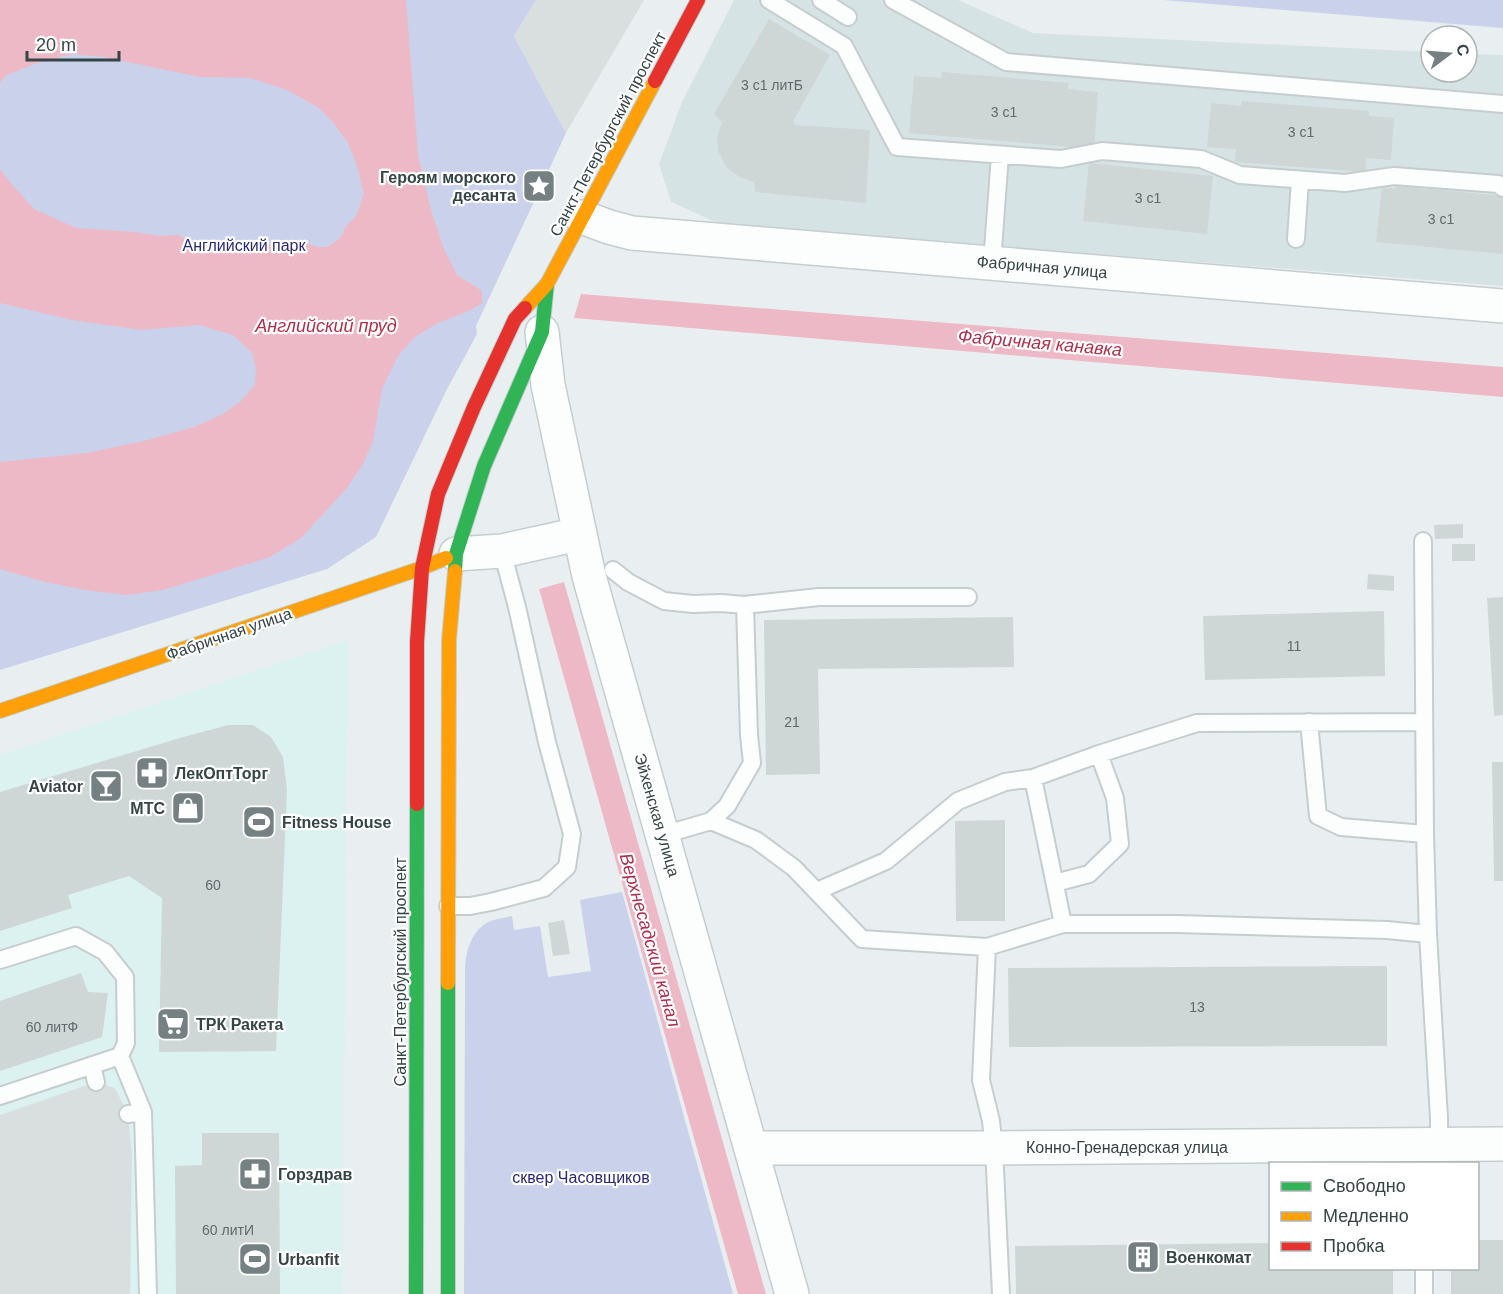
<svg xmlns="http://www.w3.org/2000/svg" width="1503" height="1294" viewBox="0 0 1503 1294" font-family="Helvetica,sans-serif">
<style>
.residential{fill:#d6e3e4}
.commercial{fill:#dbf2f1}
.green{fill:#c9d1eb}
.parking{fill:#d9dfdf}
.water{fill:#eeb9c6}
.building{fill:#ced6d6}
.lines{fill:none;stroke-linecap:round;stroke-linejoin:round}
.lane-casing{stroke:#c6cdce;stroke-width:20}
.street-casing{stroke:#c6cdce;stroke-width:36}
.fast-casing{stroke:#c2cfd0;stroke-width:16}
.slow-casing{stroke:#c2cfd0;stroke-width:16}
.jam-casing{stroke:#c2cfd0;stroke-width:16}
.lane{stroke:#fcfdfd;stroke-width:16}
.street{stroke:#fcfdfd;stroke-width:33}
.fast{stroke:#30b455;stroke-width:14}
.slow{stroke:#ff9f0a;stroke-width:14}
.jam{stroke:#e5322d;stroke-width:14}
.labels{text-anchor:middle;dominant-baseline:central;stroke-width:4.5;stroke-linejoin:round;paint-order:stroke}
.number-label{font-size:14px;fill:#5d6b6b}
.street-label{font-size:16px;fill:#354545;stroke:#fff}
.poi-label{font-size:16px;font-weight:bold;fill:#354545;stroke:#fff;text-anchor:start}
.park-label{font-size:16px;fill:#292a77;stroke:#fff}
.water-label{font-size:18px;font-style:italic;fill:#b02f4c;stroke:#fff}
</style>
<rect width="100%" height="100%" fill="#e9eff0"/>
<path class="residential" d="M 734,0 L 958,0 L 1033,33 L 1431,52 L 1431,72 L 1467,72 L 1467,54 L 1503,55 L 1503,286 L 720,224 L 671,202 L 659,164 L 682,102 Z"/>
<path class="commercial" d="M 348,640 L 343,1294 L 0,1294 L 0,755 Z"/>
<path class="green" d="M 0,0 L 536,0 L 514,36 L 566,133 L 476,326 L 477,334 L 447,389 L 376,537 L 327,569 L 0,670 Z
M 1163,0 L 1503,0 L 1503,28 Z
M 622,892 L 733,1294 L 464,1294 L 465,973 C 465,954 470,932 488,922 C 495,919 505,918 512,916 L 514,930 L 540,926 L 548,977 L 591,971 L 580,900 Z"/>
<path class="parking" d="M 536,0 L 644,0 L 566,133 L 514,36 Z
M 96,1082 L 115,1088 L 128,1114 L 132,1155 L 130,1294 L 0,1294 L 0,1115 Z"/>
<path class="water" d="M 0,0 L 406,0 L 418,155 L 431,210 L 444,249 L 457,275 L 478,288 L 482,292 L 482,303 L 473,309 L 436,324 L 415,337 L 398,356 L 382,389 L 373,441 L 363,464 L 347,488 L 301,538 L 270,557 L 238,567 L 163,590 L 127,595 L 85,590 L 45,582 L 0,569 L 0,462 L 87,453 L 148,440 L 194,427 L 223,414 L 241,401 L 255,385 L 256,368 L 252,353 L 233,335 L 199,325 L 142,330 L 72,320 L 0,303 L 0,169 L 9,181 L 34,209 L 76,228 L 135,232 L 159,236 L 178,235 L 190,241 L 221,241 L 247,240 L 262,241 L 270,244 L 288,245 L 301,242 L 318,247 L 328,247 L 340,238 L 347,225 L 356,216 L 364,194 L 356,163 L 347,141 L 335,125 L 319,108 L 287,90 L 250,78 L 200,77 L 104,57 L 72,54 L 37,63 L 5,76 L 0,83 Z
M 581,294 L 1503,367 L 1503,397 L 574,318 Z
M 564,582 L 766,1294 L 738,1294 L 539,589 Z"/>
<path class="building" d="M 769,19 L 830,55 L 793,121 L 795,125 L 870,130 L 866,203 L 755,192 L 754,182 L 740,177 L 727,168 L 718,151 L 717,137 L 722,122 L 714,114 Z
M 942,72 L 1069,83 L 1068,89 L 1098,92 L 1094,149 L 909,133 L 914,76 L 941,78 Z
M 1242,101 L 1369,111 L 1369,116 L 1394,118 L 1391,160 L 1366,158 L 1365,172 L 1235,162 L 1236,149 L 1207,147 L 1211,103 L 1241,106 Z
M 1089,163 L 1213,176 L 1207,234 L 1083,221 Z
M 1395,186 L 1503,196 L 1503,254 L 1376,242 L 1382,187 L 1395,189 Z
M 1463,524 L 1463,538 L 1435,539 L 1434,525 Z
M 1452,544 L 1475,544 L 1475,561 L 1452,561 Z
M 1368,574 L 1394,576 L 1394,591 L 1367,589 Z
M 1503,597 L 1503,715 L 1494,716 L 1487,598 Z
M 1384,611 L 1385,676 L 1205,680 L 1203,616 Z
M 1013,617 L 1014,667 L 818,669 L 820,774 L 766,775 L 764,620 Z
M 228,725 L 253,725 L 271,737 L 283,757 L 287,790 L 276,1051 L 159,1052 L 162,898 L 129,876 L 68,895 L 72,908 L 0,931 L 0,792 L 180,738 Z
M 1492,762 L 1503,762 L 1503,881 L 1494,881 Z
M 1005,820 L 1005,921 L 956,921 L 955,821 Z
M 564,920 L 570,954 L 553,956 L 548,923 Z
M 1387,966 L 1387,1046 L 1009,1047 L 1008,968 Z
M 81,973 L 88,992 L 108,993 L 102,1037 L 0,1071 L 0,1001 Z
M 202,1133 L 279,1133 L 280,1294 L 176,1294 L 175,1166 L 202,1165 Z
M 1478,1240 L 1503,1240 L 1503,1294 L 1451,1294 L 1451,1268 L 1478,1268 Z
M 1270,1243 L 1270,1268 L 1393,1268 L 1393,1294 L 1016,1294 L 1015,1246 Z"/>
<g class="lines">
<defs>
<path id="lane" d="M 769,0 L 844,46 L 897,147 L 1061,159 L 1102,151 L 1201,159 L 1240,175 L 1345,183 L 1394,176 L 1498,184 L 1503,188
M 821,0 L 848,17
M 893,0 L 1006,62 L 1503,104
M 1296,239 L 1300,180
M 992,263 L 1000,155
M 1423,541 L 1425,834 L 1428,934 L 1439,1118 L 1439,1144
M 613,570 L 628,582 L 664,601 L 693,604 L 721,603 L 745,605 L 749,735 L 752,763 L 727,806 L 711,821
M 744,605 L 819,597 L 968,597
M 1309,722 L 1318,816 L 1341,827 L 1425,834
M 663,835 L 711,821 L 756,840 L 794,868 L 862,939 L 987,947 L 1063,924 L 1033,778
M 1055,883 L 1089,874 L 1120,844 L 1115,798 L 1099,754
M 817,891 L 886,861 L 958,801 L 1005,782 L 1033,778 L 1099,754 L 1197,723 L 1424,722
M 448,906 L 470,906 L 491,902 L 544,888 L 567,867 L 572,834 L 547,742 L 517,607 L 502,551
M 1063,924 L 1177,924 L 1387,930 L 1428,934
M 987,947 L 981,1080 L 991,1121 L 994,1148 L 1001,1294
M 0,960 L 76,936 L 105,952 L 125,977 L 126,1043 L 120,1056 L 143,1112 L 148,1294
M 92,1065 L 96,1082
M 0,1096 L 120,1056
M 128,1114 L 143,1112
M 1424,1294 L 1424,1268"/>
<path id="street" d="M 582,217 L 609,227 L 632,233 L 1503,306
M 542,332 L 548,385 L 589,576 L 792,1294
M 456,554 L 502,551 L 579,534
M 751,1148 L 994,1148 L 1503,1144"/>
<path id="fast" d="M 455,571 L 456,554 L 484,466 L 542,332 L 547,284
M 416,1294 L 417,804
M 448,1294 L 448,983"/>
<path id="slow" d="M 525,308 L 547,284 L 655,81
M 0,711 L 422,568 L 446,558
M 448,983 L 449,640 L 455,571"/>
<path id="jam" d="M 655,81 L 698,0
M 417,804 L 417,642 L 422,568 L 438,494 L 474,407 L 515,319 L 525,308"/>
</defs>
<use href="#lane" class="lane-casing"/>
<use href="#street" class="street-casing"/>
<use href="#fast" class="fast-casing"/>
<use href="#slow" class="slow-casing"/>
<use href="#jam" class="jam-casing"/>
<use href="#lane" class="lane"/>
<use href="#street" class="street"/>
<use href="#fast" class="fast"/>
<use href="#slow" class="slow"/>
<use href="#jam" class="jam"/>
</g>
<defs>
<symbol id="sight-square" viewBox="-11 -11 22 22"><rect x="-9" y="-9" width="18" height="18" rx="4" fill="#748081" stroke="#fff"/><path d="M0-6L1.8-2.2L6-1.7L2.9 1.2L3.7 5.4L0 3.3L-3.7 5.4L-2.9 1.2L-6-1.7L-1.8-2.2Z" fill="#fff"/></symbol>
<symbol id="pharmacy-square" viewBox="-11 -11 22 22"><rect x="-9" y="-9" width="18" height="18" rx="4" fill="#748081" stroke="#fff"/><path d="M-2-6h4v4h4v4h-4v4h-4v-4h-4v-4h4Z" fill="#fff"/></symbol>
<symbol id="bar-square" viewBox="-11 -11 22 22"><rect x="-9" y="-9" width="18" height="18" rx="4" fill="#748081" stroke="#fff"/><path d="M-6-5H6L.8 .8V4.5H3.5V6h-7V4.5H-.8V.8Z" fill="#fff"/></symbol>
<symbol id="shop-square" viewBox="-11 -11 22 22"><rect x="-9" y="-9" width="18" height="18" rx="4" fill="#748081" stroke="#fff"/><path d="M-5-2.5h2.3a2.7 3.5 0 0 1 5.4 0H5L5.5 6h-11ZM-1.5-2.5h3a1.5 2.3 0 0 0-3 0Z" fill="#fff"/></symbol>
<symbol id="stadium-square" viewBox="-11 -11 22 22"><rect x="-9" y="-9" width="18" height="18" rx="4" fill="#748081" stroke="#fff"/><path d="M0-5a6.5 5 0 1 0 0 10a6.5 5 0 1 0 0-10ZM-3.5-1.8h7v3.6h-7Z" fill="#fff"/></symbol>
<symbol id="supermarket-square" viewBox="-11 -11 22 22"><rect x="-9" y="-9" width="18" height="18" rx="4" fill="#748081" stroke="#fff"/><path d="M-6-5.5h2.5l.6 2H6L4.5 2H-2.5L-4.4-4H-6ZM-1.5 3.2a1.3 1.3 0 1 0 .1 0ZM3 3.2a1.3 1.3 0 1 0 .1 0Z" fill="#fff"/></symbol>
<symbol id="building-square" viewBox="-11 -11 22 22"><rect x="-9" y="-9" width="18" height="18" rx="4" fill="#748081" stroke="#fff"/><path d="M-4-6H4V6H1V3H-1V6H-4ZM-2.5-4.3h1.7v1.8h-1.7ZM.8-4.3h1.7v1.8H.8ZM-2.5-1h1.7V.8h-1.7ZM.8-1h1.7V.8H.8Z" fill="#fff"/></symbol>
</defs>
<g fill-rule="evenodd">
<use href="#sight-square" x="520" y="167" width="38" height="38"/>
<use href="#pharmacy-square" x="133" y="754" width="38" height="38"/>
<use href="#bar-square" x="87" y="767" width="38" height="38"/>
<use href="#shop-square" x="169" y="789" width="38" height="38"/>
<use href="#stadium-square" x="240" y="803" width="38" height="38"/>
<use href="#supermarket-square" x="154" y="1005" width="38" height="38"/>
<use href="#pharmacy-square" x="236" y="1155" width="38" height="38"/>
<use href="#building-square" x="1124" y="1238" width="38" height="38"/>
<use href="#stadium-square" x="236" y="1240" width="38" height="38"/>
</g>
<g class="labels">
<g class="number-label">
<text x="772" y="85">3 с1 литБ</text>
<text x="1004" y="112">3 с1</text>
<text x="1301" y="132">3 с1</text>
<text x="1148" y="198">3 с1</text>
<text x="1441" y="219">3 с1</text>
<text x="1294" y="646">11</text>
<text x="792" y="722">21</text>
<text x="213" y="885">60</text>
<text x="1197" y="1007">13</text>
<text x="52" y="1027">60 литФ</text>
<text x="228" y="1230">60 литИ</text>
</g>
<g class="street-label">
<text transform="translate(608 134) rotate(-62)">Санкт-Петербургский проспект</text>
<text transform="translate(1042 267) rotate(5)">Фабричная улица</text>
<text transform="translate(229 634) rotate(-19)">Фабричная улица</text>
<text transform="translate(657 815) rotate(74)">Эйхенская улица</text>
<text transform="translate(400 972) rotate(-90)">Санкт-Петербургский проспект</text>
<text x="1127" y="1147">Конно-Гренадерская улица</text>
</g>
<g class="poi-label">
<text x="516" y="177" text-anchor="end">Героям морского<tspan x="516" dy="18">десанта</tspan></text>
<text x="175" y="773">ЛекОптТорг</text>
<text x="83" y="786" text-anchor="end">Aviator</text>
<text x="165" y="808" text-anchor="end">МТС</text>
<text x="282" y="822">Fitness House</text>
<text x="196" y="1024">ТРК Ракета</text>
<text x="278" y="1174">Горздрав</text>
<text x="1166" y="1257">Военкомат</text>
<text x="278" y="1259">Urbanfit</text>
</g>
<g class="park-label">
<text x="244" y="245">Английский парк</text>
<text x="581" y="1177">сквер Часовщиков</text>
</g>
<g class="water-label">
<text x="326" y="326">Английский пруд</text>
<text transform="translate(1040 343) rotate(5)">Фабричная канавка</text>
<text transform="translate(650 940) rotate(74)">Верхнесадский канал</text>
</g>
</g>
<rect x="1269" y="1162" width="210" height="108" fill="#ffffff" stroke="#aeb5b5" stroke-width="1.5"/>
<rect x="1281" y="1182" width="30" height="9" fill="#30b455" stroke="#aeb5b5" stroke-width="1.5"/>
<text x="1323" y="1192" font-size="18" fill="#354545">Свободно</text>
<rect x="1281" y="1212" width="30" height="9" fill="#ff9f0a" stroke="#aeb5b5" stroke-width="1.5"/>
<text x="1323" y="1222" font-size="18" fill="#354545">Медленно</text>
<rect x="1281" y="1242" width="30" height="9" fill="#e5322d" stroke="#aeb5b5" stroke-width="1.5"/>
<text x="1323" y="1252" font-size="18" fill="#354545">Пробка</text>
<g transform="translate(1449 54) rotate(74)"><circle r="28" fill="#ffffff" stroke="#aeb5b5" stroke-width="1.5"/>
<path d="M0-4.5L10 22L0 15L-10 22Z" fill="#748081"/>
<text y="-9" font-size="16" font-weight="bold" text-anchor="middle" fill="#354545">С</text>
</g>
<path d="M27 51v9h92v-9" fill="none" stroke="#354545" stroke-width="3"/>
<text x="36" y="51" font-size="18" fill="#354545" stroke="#ffffff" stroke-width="4.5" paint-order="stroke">20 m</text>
</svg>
